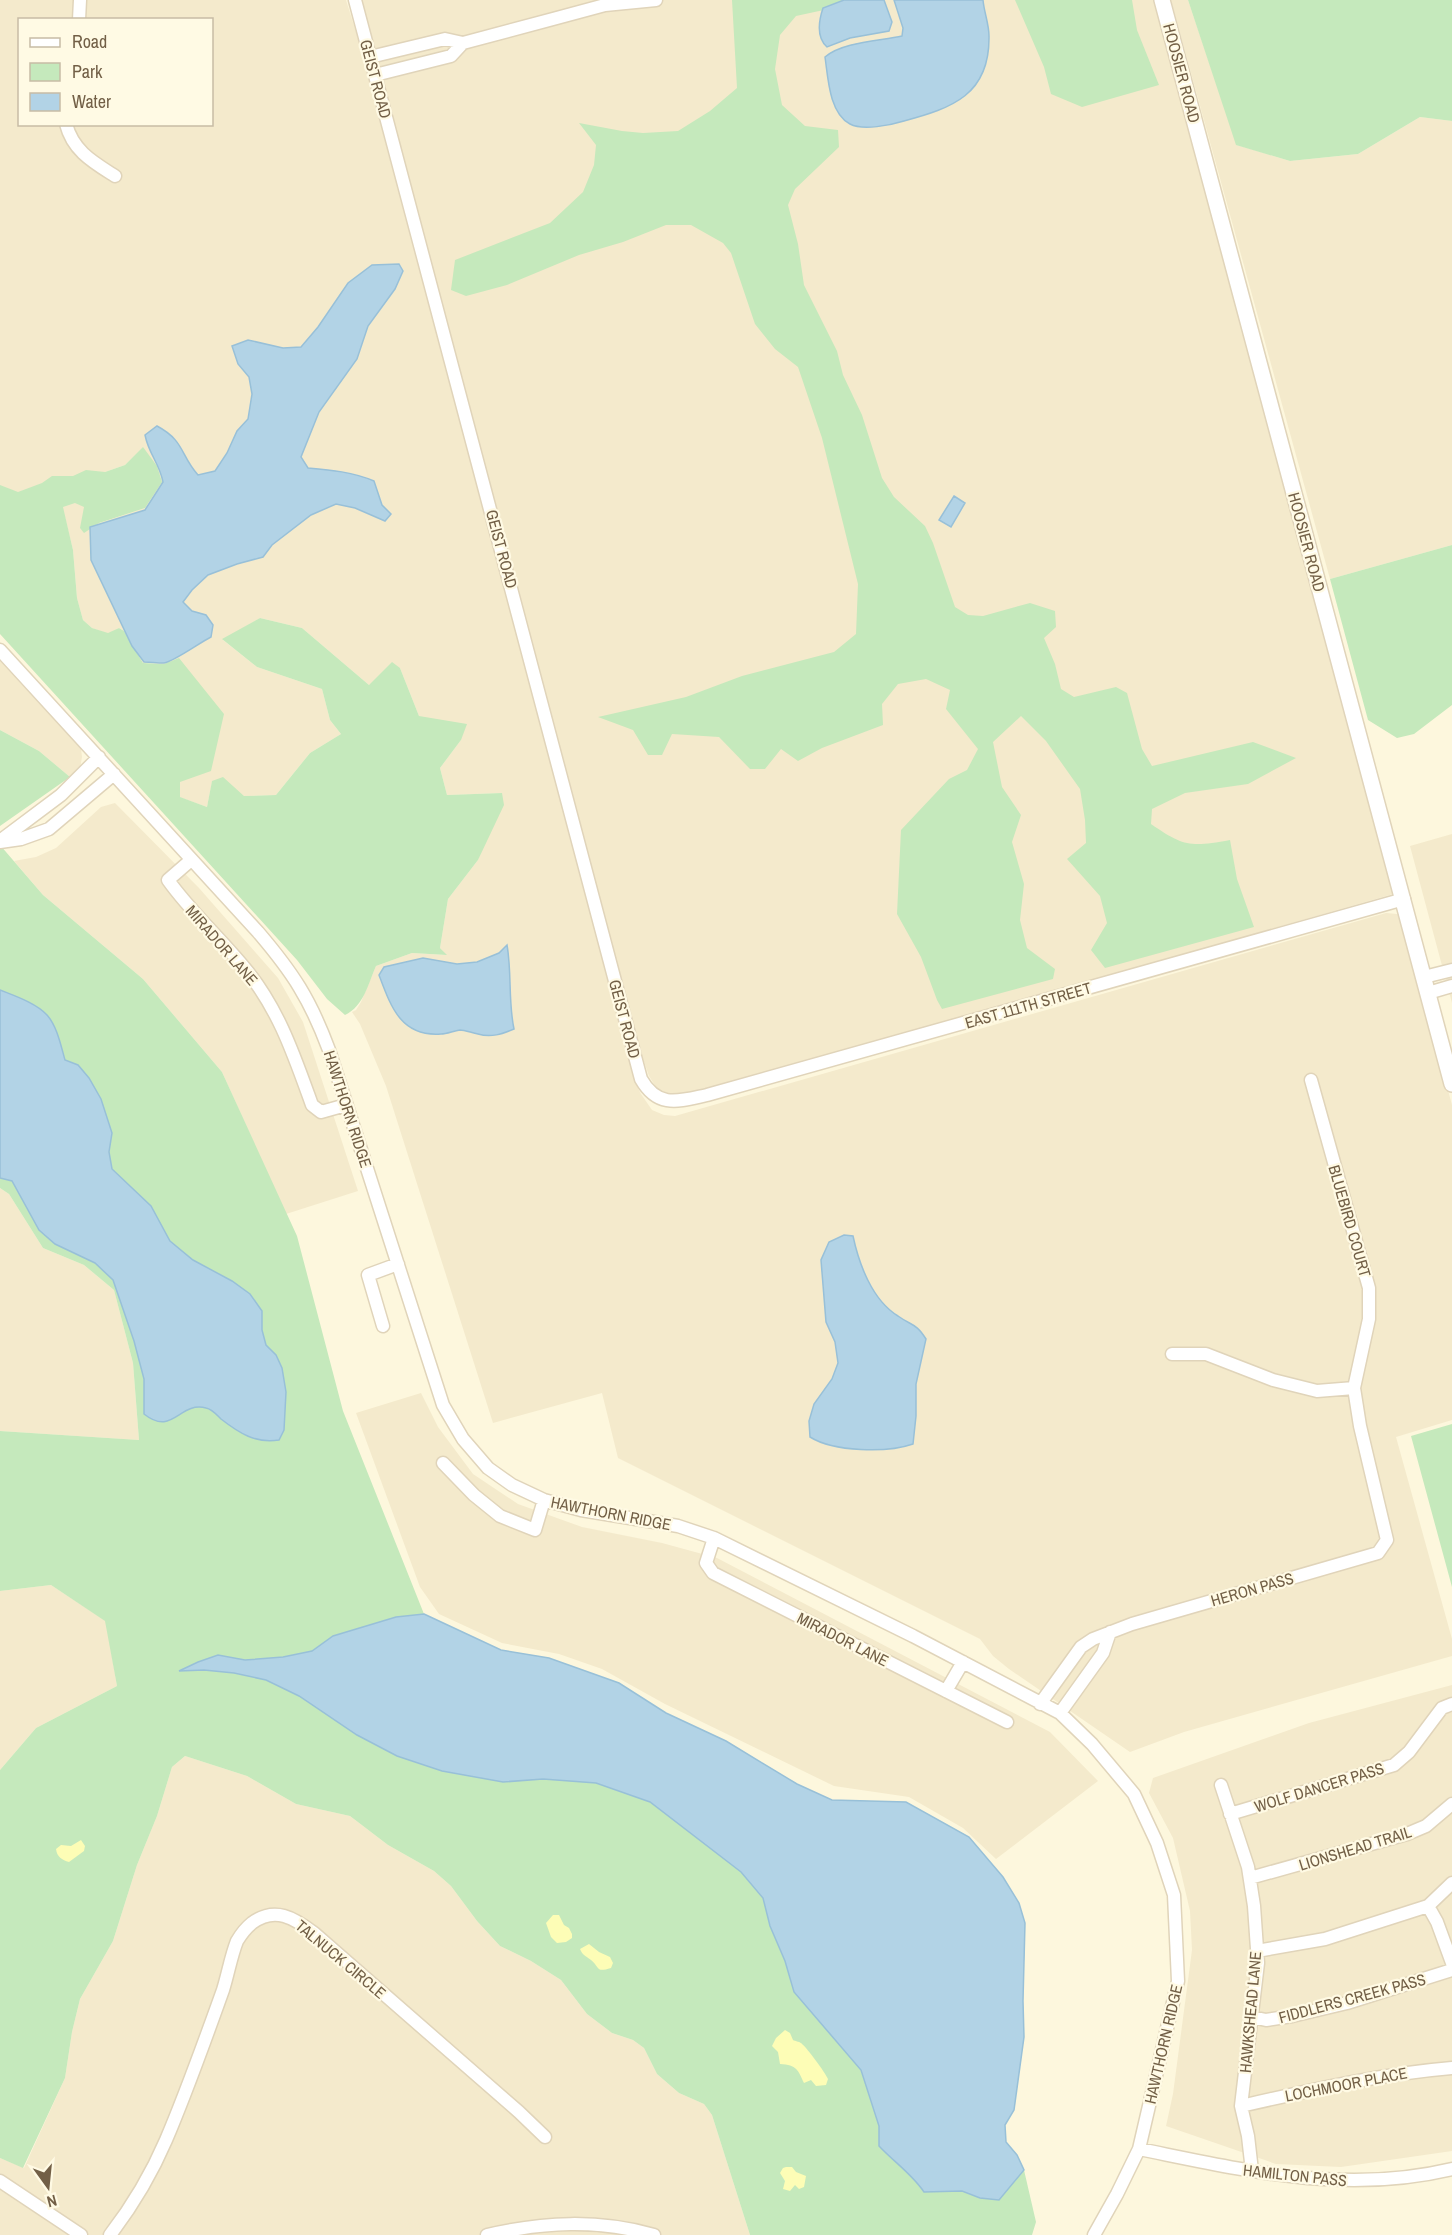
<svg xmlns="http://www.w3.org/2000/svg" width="1452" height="2235" viewBox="0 0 1452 2235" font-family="'Archivo Narrow',sans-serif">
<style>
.residential{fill:#f4eacc;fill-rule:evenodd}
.green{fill:#c5e9bc}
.sand{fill:#fdfdb6}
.water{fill:#b2d3e6;stroke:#98c0d8;stroke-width:1.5}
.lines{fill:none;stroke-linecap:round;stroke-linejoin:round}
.minor-casing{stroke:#e0d4ba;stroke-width:15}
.tertiary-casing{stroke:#e0d4ba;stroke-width:18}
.minor{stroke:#fff;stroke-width:12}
.tertiary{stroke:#fff;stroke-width:15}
.labels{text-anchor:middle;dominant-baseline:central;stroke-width:4.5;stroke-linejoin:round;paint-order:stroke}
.street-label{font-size:16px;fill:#725f46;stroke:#fffae4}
</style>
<rect width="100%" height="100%" fill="#fdf7dd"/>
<path class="residential" d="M 0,0 L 346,0 L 356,32 L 636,1084 L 641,1094 L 652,1110 L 664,1115 L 675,1116 L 1386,913 L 1397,914 L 1401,916 L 1452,1105 L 1452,1420 L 1396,1437 L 1452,1639 L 1452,1656 L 1184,1732 L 1130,1752 L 1009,1669 L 993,1656 L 980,1639 L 618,1458 L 602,1393 L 493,1423 L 386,1086 L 360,1024 L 352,1012 L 356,1010 L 361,1002 L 376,966 L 412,953 L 446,955 L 440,948 L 448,899 L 478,860 L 502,793 L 447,795 L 440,768 L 461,740 L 419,716 L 400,668 L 369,685 L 302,628 L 260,618 L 223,640 L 257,667 L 322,689 L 330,720 L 341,734 L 310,753 L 276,795 L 244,796 L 212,782 L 207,807 L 179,797 L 180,782 L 164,664 L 143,663 L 124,631 L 119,628 L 108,634 L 92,628 L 83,620 L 77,598 L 73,550 L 65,517 L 0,538 ZM 20,20 L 212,20 L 212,124 L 20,124 ZM 143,448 L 145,508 L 99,523 L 97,507 L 105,472 L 125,465 Z
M 362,0 L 1154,0 L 1393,894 L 709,1090 L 682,1095 L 665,1094 L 656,1087 L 649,1076 L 640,1050 Z
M 1171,0 L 1188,0 L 1237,145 L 1290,161 L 1358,154 L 1420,117 L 1452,121 L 1452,545 L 1330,579 Z
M 0,660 L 81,748 L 82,757 L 80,769 L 70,777 L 39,751 L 0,730 Z
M 115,803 L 199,888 L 278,978 L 303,1022 L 358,1191 L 286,1214 L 222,1072 L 143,979 L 43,895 L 14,861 L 36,857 L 56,848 L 101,807 Z
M 1452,834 L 1452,1003 L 1410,846 Z
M 0,1188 L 9,1194 L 43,1248 L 84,1265 L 114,1290 L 133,1363 L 139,1440 L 0,1431 Z
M 421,1393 L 438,1427 L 473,1474 L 518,1504 L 582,1527 L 662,1543 L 717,1558 L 1050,1732 L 1098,1781 L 996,1859 L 963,1828 L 909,1797 L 834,1786 L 665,1704 L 602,1669 L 559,1654 L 502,1643 L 439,1614 L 420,1587 L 356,1413 Z
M 51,1585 L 106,1621 L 117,1686 L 36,1728 L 0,1770 L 0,1591 Z
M 1452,1685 L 1452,2151 L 1341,2167 L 1276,2164 L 1166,2126 L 1173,2094 L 1192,1950 L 1190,1911 L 1173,1838 L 1149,1793 L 1153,1778 L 1309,1723 Z
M 185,1756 L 247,1776 L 296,1804 L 350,1816 L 388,1845 L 434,1871 L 451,1886 L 477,1921 L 500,1946 L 531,1961 L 561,1980 L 587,2014 L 612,2033 L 633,2040 L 644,2048 L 657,2074 L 679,2093 L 704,2104 L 712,2115 L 750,2235 L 0,2235 L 0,2158 L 24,2168 L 65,2078 L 72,2032 L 80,1999 L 113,1941 L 137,1865 L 157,1816 L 172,1767 Z"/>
<path class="green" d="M 732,0 L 870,0 L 796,16 L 780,35 L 775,69 L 782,105 L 805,126 L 838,130 L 839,147 L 795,189 L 788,205 L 798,244 L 804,285 L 837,351 L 843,375 L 862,415 L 882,478 L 894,497 L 925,526 L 933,543 L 955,607 L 968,615 L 983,616 L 1030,603 L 1055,611 L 1056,627 L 1044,638 L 1055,664 L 1061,689 L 1074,697 L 1116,687 L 1127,693 L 1142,749 L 1152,766 L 1253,742 L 1296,758 L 1248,784 L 1185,793 L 1152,809 L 1151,824 C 1184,847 1191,847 1230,840 L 1237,879 L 1254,927 L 1105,968 L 1091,950 L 1107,923 L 1100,896 L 1067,859 L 1086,843 L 1085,820 L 1080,789 L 1046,741 L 1021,716 L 993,742 L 1002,787 L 1021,815 L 1012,842 L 1024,884 L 1020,920 L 1027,948 L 1055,969 L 1053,979 L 942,1009 L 937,1000 L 921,957 L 897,914 L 901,830 L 949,779 L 967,770 L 978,749 L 946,709 L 950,690 L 926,679 L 898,684 L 882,704 L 883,725 L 822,748 L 798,761 L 781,749 L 765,769 L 750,769 L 719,737 L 672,734 L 662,755 L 648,755 L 633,730 L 598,717 L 686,697 L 742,676 L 834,652 L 856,634 L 858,584 L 822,438 L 798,367 L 775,349 L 755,324 L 731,253 L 723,243 L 691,225 L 666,225 L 623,242 L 579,255 L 507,285 L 466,296 L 451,290 L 455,260 L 550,223 L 583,192 L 594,165 L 596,145 L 579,123 L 622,131 L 643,133 L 678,131 L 710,111 L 737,88 Z
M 1015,0 L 1132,0 L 1137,30 L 1159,85 L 1082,107 L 1051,94 L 1044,67 Z
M 1188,0 L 1452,0 L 1452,121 L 1420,117 L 1358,154 L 1290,161 L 1236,145 Z
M 143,447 L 157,466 L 162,482 L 145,508 L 99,523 L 84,533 L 80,528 L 84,507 L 75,503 L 63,507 L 73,550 L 77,598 L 83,620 L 92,628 L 108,633 L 119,628 L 124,631 L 143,663 L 164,664 L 179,658 L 224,714 L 211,771 L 180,782 L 180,797 L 207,807 L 212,781 L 223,777 L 244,796 L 276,795 L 310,753 L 341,734 L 330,720 L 322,689 L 257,667 L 222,639 L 260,618 L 302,628 L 369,685 L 392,662 L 400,668 L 419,716 L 467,724 L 461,740 L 440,768 L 447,795 L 502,793 L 504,805 L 478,860 L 448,899 L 440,948 L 447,955 L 412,953 L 376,966 C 368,984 364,1006 345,1015 L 327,999 L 297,960 L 0,634 L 0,485 L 18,492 L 42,483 L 52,476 L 73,476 L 86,470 L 105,472 L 125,465 Z
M 1452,545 L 1452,705 L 1414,734 L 1397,738 L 1368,720 L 1330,579 Z
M 0,730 L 39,751 L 70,777 L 0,826 Z
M 0,845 L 43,895 L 143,979 L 222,1072 L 297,1236 L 343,1411 L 424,1614 L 501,1650 L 549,1658 L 619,1683 L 666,1713 L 726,1741 L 797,1784 L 832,1800 L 906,1802 L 969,1837 L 1003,1877 L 1019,1903 L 1025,1923 L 1023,2001 L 1024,2037 L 1014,2110 L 1005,2125 L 1006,2142 L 1017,2155 L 1024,2170 L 1036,2222 L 1032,2235 L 750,2235 L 712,2115 L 704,2104 L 679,2093 L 657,2074 L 644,2048 L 633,2040 L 612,2033 L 587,2014 L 561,1980 L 531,1961 L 500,1946 L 477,1921 L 451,1886 L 434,1871 L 388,1845 L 350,1816 L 296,1804 L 247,1776 L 185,1756 L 172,1767 L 157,1816 L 137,1865 L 113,1941 L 80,1999 L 72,2032 L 65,2078 L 23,2168 L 0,2158 L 0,1770 L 36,1728 L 117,1686 L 105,1621 L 51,1585 L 0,1591 L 0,1431 L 139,1440 L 133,1363 L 114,1290 L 84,1265 L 43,1248 L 9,1194 L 0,1188 Z
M 1452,1424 L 1452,1587 L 1411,1436 Z"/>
<path class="sand" d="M 81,1840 L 85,1846 L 84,1851 L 69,1862 C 62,1860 57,1857 56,1849 L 61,1845 L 71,1846 Z
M 553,1915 L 559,1915 L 564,1925 L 569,1928 L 572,1934 L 572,1938 L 566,1942 L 557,1943 L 551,1937 L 546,1923 Z
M 589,1944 L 599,1952 L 610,1957 L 613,1963 L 611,1968 C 595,1973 600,1967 591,1960 C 585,1955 583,1956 580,1949 Z
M 785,2030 L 790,2033 L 793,2040 C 795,2041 801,2042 802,2044 C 807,2048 825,2072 828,2079 L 826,2085 L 816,2086 L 811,2080 L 804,2083 C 798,2070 797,2065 780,2064 L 778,2052 L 772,2046 L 776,2038 Z
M 786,2167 L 792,2167 L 796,2172 L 806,2176 L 804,2187 L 799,2189 L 795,2185 L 790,2191 L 783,2189 L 785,2181 L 780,2173 L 783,2168 Z"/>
<path class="water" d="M 844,0 L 884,0 L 892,22 L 889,31 L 850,38 L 827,47 C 816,37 819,20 823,8 Z
M 894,0 L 983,0 C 984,12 989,24 989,36 C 990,95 952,108 904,121 C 891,125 863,131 850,124 C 829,113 828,77 825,57 C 842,42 879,41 902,36 L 903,28 Z
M 399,264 L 403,271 L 395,289 L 368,326 L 357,359 L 319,412 L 301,457 L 308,468 C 331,470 353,472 374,481 L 382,505 L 391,514 L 385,521 L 355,508 L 336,504 L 311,515 L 272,545 L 263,557 L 237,564 L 208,575 L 192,590 L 183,602 L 192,611 L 206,615 L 213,625 L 211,637 C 199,643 175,661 164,663 C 157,663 150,662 144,662 L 132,646 L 91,560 L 90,527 L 145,510 L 163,482 C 159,462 149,455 145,435 L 157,426 C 185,441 180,455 198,475 L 215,471 L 227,453 L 237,431 L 248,419 L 252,394 L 249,377 L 238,364 L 232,346 L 248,340 L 283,348 L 301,347 L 318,327 L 348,283 L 372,265 Z
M 954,496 L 965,503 L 951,527 L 939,520 Z
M 507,945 C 512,973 508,1001 514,1029 C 502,1034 491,1038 478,1034 C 472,1033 465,1030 460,1030 C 453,1031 447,1034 441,1034 C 401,1037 391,1007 379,975 L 384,967 L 423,958 L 457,964 L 477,962 L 499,953 Z
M 0,990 C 15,996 36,1003 47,1015 C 57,1026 61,1046 65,1060 L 78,1065 L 89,1078 L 101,1099 L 112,1133 L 109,1152 L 112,1169 L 151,1206 L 170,1241 L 193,1260 L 232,1281 L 250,1294 L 262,1311 L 262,1330 L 266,1345 L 276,1355 L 282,1368 L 286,1392 L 284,1430 L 279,1440 C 256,1444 239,1433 221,1419 C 217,1415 212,1409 206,1408 C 179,1401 173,1437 144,1414 L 144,1379 L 134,1341 L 113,1280 L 95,1263 L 55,1244 L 39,1230 L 12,1181 L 0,1178 Z
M 844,1235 L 853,1236 C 859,1264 872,1300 898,1316 C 912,1326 916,1323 926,1339 L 916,1384 L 916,1416 L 913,1444 C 887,1453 834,1452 810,1437 L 809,1421 L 814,1404 L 832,1379 L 838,1363 L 835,1342 L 826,1322 L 821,1260 L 829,1242 Z
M 424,1614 L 501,1650 L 549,1658 L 619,1683 L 666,1713 L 726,1741 L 797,1784 L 832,1800 L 906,1802 L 969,1837 L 1003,1877 L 1019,1903 L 1025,1923 L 1023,2001 L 1024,2037 L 1014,2110 L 1005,2125 L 1006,2142 L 1017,2155 L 1024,2170 L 999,2200 L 980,2198 L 962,2191 L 924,2192 C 912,2174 894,2162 879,2146 L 879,2126 L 861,2070 L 794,1992 L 785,1961 L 770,1926 L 763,1898 L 741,1872 L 650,1802 L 596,1783 L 543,1779 L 503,1782 L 442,1771 L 397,1756 L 357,1735 L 299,1696 L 266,1680 L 234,1673 L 204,1670 L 179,1671 L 198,1662 L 218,1655 L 245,1660 L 283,1657 L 312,1651 L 333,1636 L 396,1617 Z"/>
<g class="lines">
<defs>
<path id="minor" d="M 355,0 L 641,1079 C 658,1109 679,1101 707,1095 L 1404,899
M 79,20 L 80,0
M 370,57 L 445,39 L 463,43
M 375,75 L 451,56 L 463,43 L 553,19 L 605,5 L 656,0
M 66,124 C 73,151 93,162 115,176
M 0,650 L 258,932 C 293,973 310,999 329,1050 L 443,1405 L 463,1439 L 488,1468 L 512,1485 L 544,1500 L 581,1510 L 678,1526 L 714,1538 L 913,1636 L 1060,1713 L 1092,1744 L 1134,1794 L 1157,1843 L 1174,1895 L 1178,1981 L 1139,2149 L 1117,2194 L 1094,2235
M 1,840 L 61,795 L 99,757
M 0,842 L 21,839 L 49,829 L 114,774
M 191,860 L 168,880 C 190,911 219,937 243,966 C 278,1007 294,1055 312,1105 L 321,1112 L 346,1105
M 1424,977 L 1452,970
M 1428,993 L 1452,986
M 383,1326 L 368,1275 L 398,1264
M 1172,1354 L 1206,1354 L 1273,1380 L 1317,1391 L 1354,1388
M 443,1463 L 474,1495 L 500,1516 L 535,1530 L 544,1500
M 714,1538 L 706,1563 L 713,1573 L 1007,1722
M 946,1691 L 963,1662
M 1040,1704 L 1081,1647 L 1093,1639 L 1132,1624 L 1378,1553 L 1387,1540 L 1360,1426 L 1354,1388 L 1369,1319 L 1369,1288 L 1311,1080
M 1060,1713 L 1103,1653 L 1110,1632
M 1221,1785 L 1248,1867 L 1254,1906 L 1258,1963 L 1241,2106 L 1248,2136 L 1252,2171
M 1230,1814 L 1394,1765 L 1409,1752 L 1442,1708 L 1452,1704
M 1250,1878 L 1407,1834 L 1426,1826 L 1452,1804
M 1428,1906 L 1437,1922 L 1452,1963
M 1257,1951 L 1325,1939 L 1428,1906 L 1452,1883
M 1252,2017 L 1266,2020 L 1292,2016 L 1347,2003 L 1452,1970
M 1241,2106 C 1311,2090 1380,2074 1452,2068
M 1139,2149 C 1244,2170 1344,2195 1452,2169
M 0,2181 L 81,2235
M 110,2235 C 133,2205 151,2175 166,2140 C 187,2091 205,2040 223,1990 C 228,1974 231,1956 237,1941 C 240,1936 247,1927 252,1923 C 275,1906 294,1918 314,1933 L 519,2112 L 545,2137
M 487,2235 C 544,2222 597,2219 654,2235"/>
<path id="tertiary" d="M 1162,0 L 1452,1084"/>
</defs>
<use href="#minor" class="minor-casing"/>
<use href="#tertiary" class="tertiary-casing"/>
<use href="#minor" class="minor"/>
<use href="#tertiary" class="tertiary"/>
</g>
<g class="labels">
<g class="street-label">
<text transform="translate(1182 73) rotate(75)">HOOSIER ROAD</text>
<text transform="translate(376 79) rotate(75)">GEIST ROAD</text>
<text transform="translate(1307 542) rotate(75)">HOOSIER ROAD</text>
<text transform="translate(502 549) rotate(75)">GEIST ROAD</text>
<text transform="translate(222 945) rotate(49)">MIRADOR LANE</text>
<text transform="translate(1028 1005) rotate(-16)">EAST 111TH STREET</text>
<text transform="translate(625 1019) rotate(75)">GEIST ROAD</text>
<text transform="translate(348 1109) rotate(72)">HAWTHORN RIDGE</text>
<text transform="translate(1350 1221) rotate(74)">BLUEBIRD COURT</text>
<text transform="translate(611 1513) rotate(11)">HAWTHORN RIDGE</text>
<text transform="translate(1252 1589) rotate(-16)">HERON PASS</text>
<text transform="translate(843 1639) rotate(27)">MIRADOR LANE</text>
<text transform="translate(1319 1787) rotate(-17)">WOLF DANCER PASS</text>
<text transform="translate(1355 1848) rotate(-17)">LIONSHEAD TRAIL</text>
<text transform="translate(341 1959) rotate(40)">TALNUCK CIRCLE</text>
<text transform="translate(1352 1998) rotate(-15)">FIDDLERS CREEK PASS</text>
<text transform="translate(1250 2012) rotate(-85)">HAWKSHEAD LANE</text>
<text transform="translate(1163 2044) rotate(-77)">HAWTHORN RIDGE</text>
<text transform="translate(1346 2084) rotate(-11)">LOCHMOOR PLACE</text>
<text transform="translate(1295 2175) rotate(6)">HAMILTON PASS</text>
</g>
</g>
<rect x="18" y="18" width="195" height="108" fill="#fffae4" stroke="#c7bca5" stroke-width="1.5"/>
<rect x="30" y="38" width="30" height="9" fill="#ffffff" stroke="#c7bca5" stroke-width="1.5"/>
<text x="72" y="48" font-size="18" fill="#725f46">Road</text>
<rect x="30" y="63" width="30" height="18" fill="#c5e9bc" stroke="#c7bca5" stroke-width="1.5"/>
<text x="72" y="78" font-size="18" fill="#725f46">Park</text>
<rect x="30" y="93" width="30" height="18" fill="#b2d3e6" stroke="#c7bca5" stroke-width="1.5"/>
<text x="72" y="108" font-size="18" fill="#725f46">Water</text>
<g transform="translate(48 2187) rotate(165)" stroke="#fffae4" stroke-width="4.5" paint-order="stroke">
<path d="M0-4.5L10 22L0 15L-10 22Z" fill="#725f46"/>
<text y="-9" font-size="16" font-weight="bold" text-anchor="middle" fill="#725f46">N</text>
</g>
</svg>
